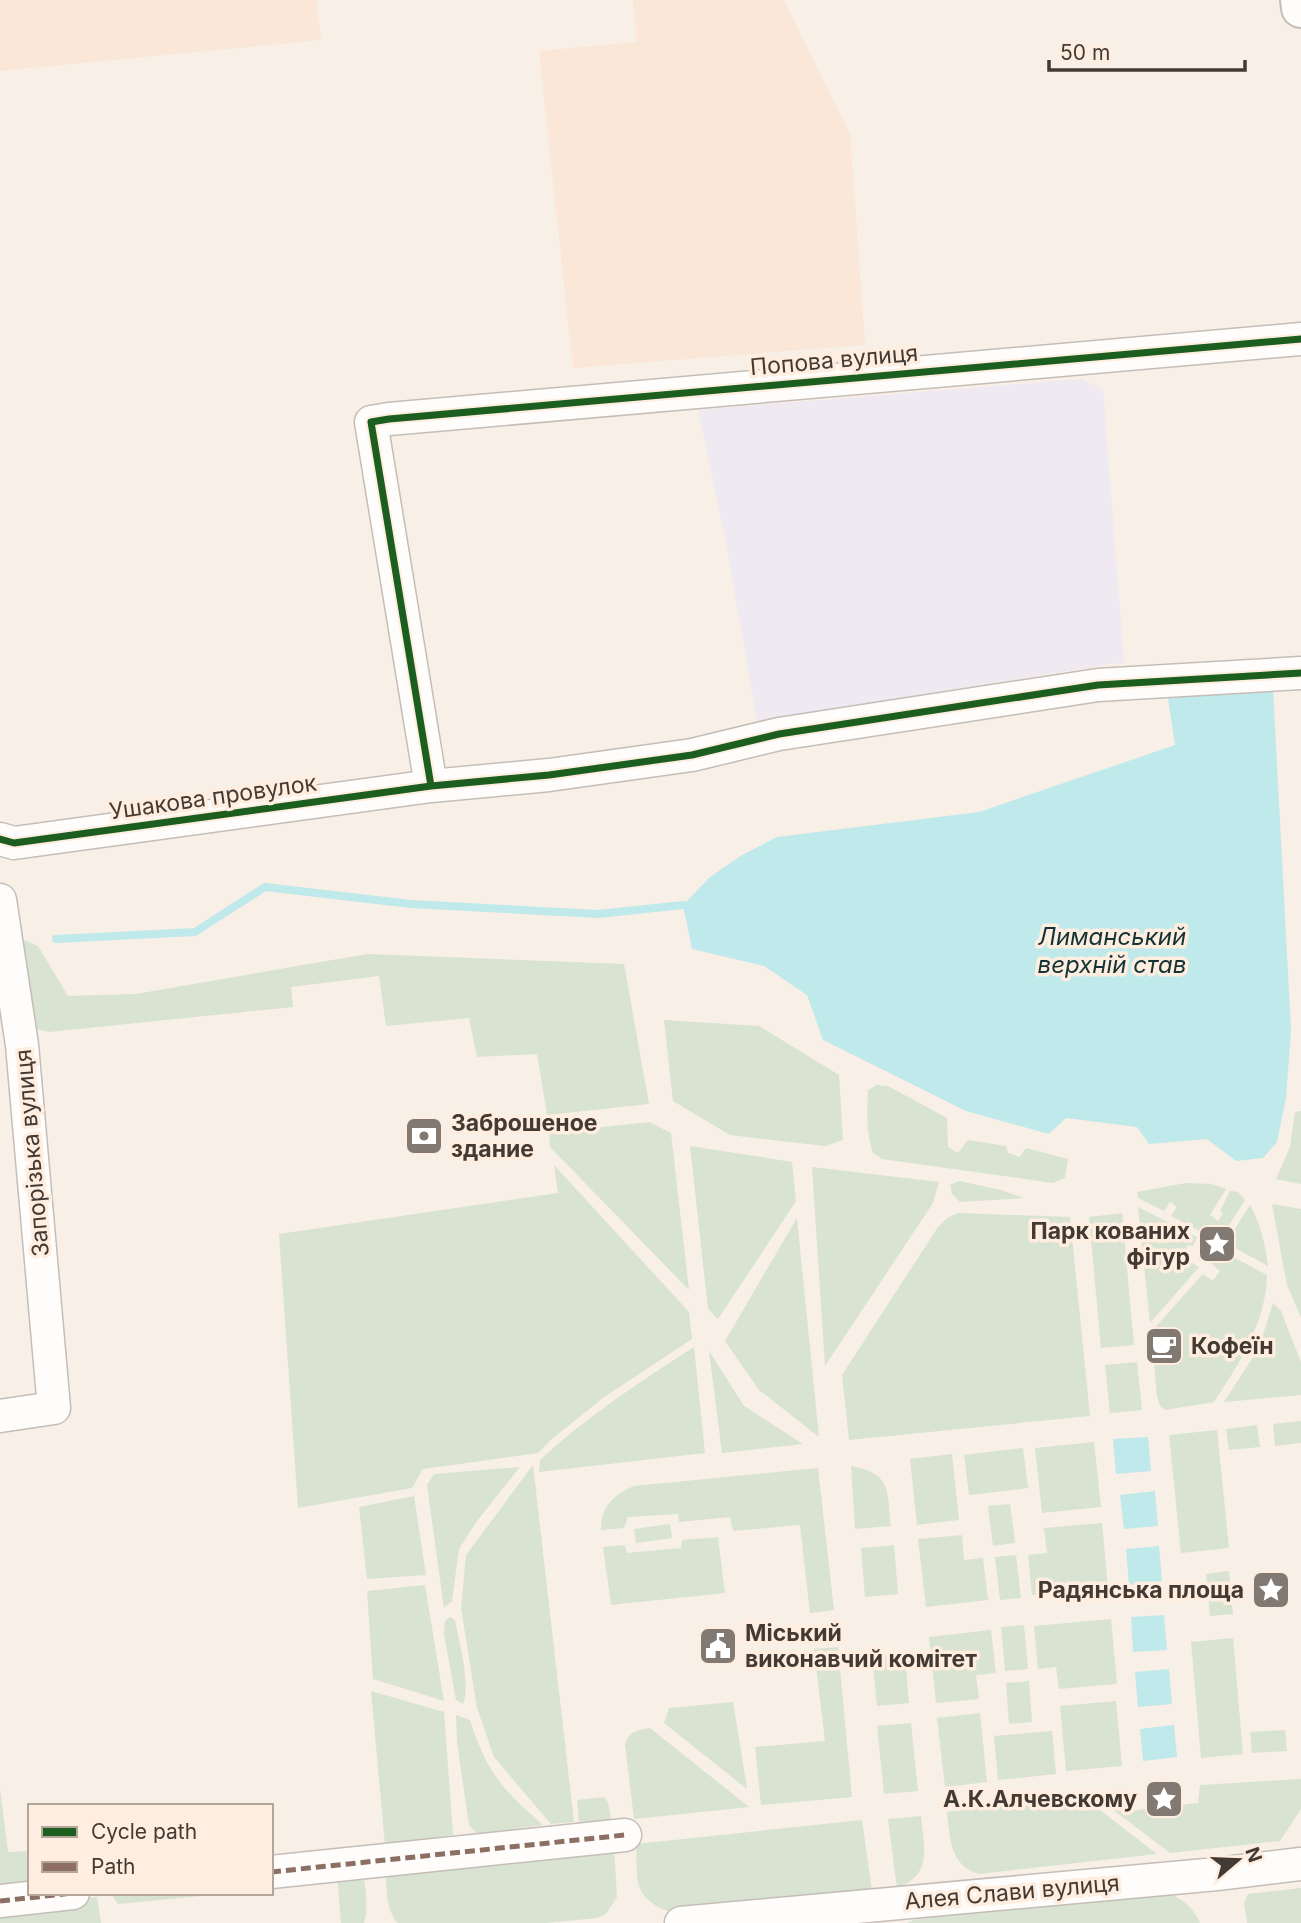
<svg xmlns="http://www.w3.org/2000/svg" width="1301" height="1923" viewBox="0 0 1301 1923" font-family="Inter,sans-serif">
<style>
.industrial{fill:#efe9f1}
.built{fill:#fae7d7}
.green{fill:#d8e3d2}
.water{fill:#bfe9ea}
.lines{fill:none;stroke-linecap:round;stroke-linejoin:round}
.stream{stroke:#bfe9ea;stroke-width:8}
.street-casing{stroke:#c5bdb7;stroke-width:35}
.secondary-casing{stroke:#c5bdb7;stroke-width:42}
.street{stroke:#fefdfb;stroke-width:32}
.secondary{stroke:#fefdfb;stroke-width:38}
.quiet{stroke:#8d6e63;stroke-width:5;stroke-dasharray:10 5;stroke-linecap:butt}
.cycleway-casing{stroke:#ffeee0;stroke-width:11}
.cycleway{stroke:#1b5e20;stroke-width:7}
.labels{text-anchor:middle;dominant-baseline:central;stroke-width:7;stroke-linejoin:round;paint-order:stroke}
.street-label{font-size:23px;fill:#433a34;stroke:#ffeee0}
.poi-label{font-size:23px;font-weight:bold;fill:#433a34;stroke:#ffeee0;text-anchor:start}
.water-label{font-size:24px;font-style:italic;fill:#133436;stroke:#ffeee0}
</style>
<rect width="100%" height="100%" fill="#f8efe7"/>
<path class="industrial" d="M 1081,379 L 1103,390 L 1124,662 L 757,721 L 726,542 L 698,410 Z"/>
<path class="built" d="M 0,0 L 316,0 L 321,40 L 0,71 Z
M 633,0 L 784,0 L 850,134 L 865,345 L 573,368 L 539,51 L 637,42 Z"/>
<path class="green" d="M 20,938 L 38,946 L 68,996 L 136,994 L 367,954 L 624,964 L 649,1104 L 547,1115 L 537,1054 L 477,1057 L 469,1018 L 386,1026 L 379,976 L 291,987 L 293,1007 L 49,1032 L 37,1029 L 32,1019 Z
M 664,1020 L 759,1026 L 839,1075 L 843,1140 L 825,1146 L 730,1135 L 673,1101 Z
M 877,1085 L 888,1086 L 947,1118 L 948,1147 L 958,1153 L 968,1140 L 1006,1146 L 1008,1153 L 1020,1157 L 1026,1148 L 1068,1159 L 1065,1178 L 1053,1183 L 882,1159 L 873,1153 C 866,1132 867,1112 868,1090 Z
M 1301,1111 L 1301,1184 L 1276,1179 L 1290,1147 L 1295,1112 Z
M 649,1122 L 671,1133 L 689,1290 L 550,1147 L 549,1133 Z
M 690,1146 L 792,1162 L 796,1201 L 718,1319 L 708,1309 Z
M 554,1165 L 689,1312 L 692,1339 L 603,1398 L 553,1438 L 538,1453 L 423,1469 L 412,1488 L 298,1508 L 279,1234 L 558,1193 Z
M 812,1167 L 939,1182 L 933,1203 L 825,1366 Z
M 959,1181 L 1001,1190 L 1024,1198 L 960,1202 L 952,1194 L 950,1185 Z
M 1186,1183 L 1211,1184 L 1226,1189 L 1210,1215 L 1218,1221 L 1223,1214 L 1220,1211 L 1230,1191 L 1238,1192 L 1245,1200 L 1219,1241 L 1171,1216 L 1177,1207 L 1170,1202 L 1164,1211 L 1138,1198 L 1137,1192 Z
M 1272,1204 L 1301,1209 L 1301,1317 L 1287,1285 Z
M 1250,1205 C 1261,1225 1265,1244 1268,1266 L 1226,1243 Z
M 1138,1207 L 1197,1237 L 1193,1246 L 1188,1245 L 1183,1257 L 1199,1267 L 1150,1323 Z
M 958,1213 L 1070,1217 L 1090,1416 L 849,1440 L 842,1375 L 938,1227 L 947,1218 Z
M 1122,1213 L 1134,1345 L 1101,1348 L 1089,1217 Z
M 797,1218 L 819,1437 L 759,1390 L 725,1341 Z
M 1222,1251 L 1267,1275 C 1266,1323 1239,1364 1214,1402 L 1165,1410 L 1160,1406 L 1157,1396 L 1151,1332 L 1203,1274 L 1213,1281 L 1220,1271 L 1211,1263 Z
M 1273,1303 L 1281,1311 L 1301,1362 L 1301,1395 L 1224,1402 L 1259,1348 Z
M 694,1347 L 705,1453 L 539,1472 L 540,1460 C 587,1416 640,1382 694,1347 Z
M 709,1351 L 744,1406 L 803,1444 L 722,1453 Z
M 1137,1362 L 1142,1410 L 1110,1413 L 1105,1365 Z
M 1301,1421 L 1301,1443 L 1275,1446 L 1273,1424 Z
M 1257,1425 L 1260,1447 L 1229,1450 L 1226,1429 Z
M 1217,1430 L 1229,1548 L 1181,1553 L 1169,1435 Z
M 1094,1442 L 1101,1507 L 1042,1513 L 1035,1448 Z
M 1023,1448 L 1028,1488 L 969,1495 L 964,1455 Z
M 952,1454 L 959,1520 L 917,1525 L 910,1459 Z
M 533,1465 L 574,1822 L 551,1824 L 494,1757 L 477,1708 L 461,1608 L 466,1555 Z
M 851,1466 C 892,1473 887,1491 891,1526 L 855,1529 Z
M 520,1467 L 477,1521 L 459,1549 L 452,1601 L 444,1608 L 427,1485 L 434,1474 Z
M 818,1468 L 834,1610 L 810,1613 L 800,1525 L 733,1531 L 730,1517 L 679,1522 L 678,1514 L 628,1517 L 624,1528 L 601,1530 C 601,1507 613,1495 634,1486 Z
M 414,1496 L 426,1575 L 367,1579 L 359,1507 Z
M 1010,1504 L 1015,1543 L 993,1546 L 988,1506 Z
M 1102,1523 L 1108,1588 L 1032,1595 L 1028,1555 L 1047,1553 L 1044,1528 Z
M 670,1524 L 672,1538 L 636,1543 L 634,1529 Z
M 962,1535 L 964,1560 L 983,1558 L 988,1600 L 926,1607 L 918,1539 Z
M 718,1537 L 725,1593 L 611,1605 L 603,1547 L 625,1545 L 627,1553 L 681,1548 L 682,1540 Z
M 894,1545 L 898,1594 L 865,1597 L 861,1548 Z
M 1016,1555 L 1021,1598 L 1000,1600 L 995,1557 Z
M 1229,1571 L 1233,1614 L 1210,1616 L 1206,1574 Z
M 425,1585 L 444,1701 L 373,1679 L 367,1591 Z
M 450,1617 L 455,1620 C 459,1642 471,1684 463,1704 L 456,1700 L 444,1634 L 445,1621 Z
M 1111,1619 L 1117,1684 L 1059,1689 L 1056,1667 L 1038,1669 L 1034,1626 Z
M 1024,1625 L 1028,1669 L 1005,1671 L 1001,1627 Z
M 991,1630 L 996,1673 L 976,1675 L 979,1699 L 936,1703 L 929,1637 Z
M 1233,1638 L 1243,1754 L 1201,1758 L 1191,1642 Z
M 838,1647 L 852,1797 L 761,1805 L 755,1747 L 825,1741 L 814,1649 Z
M 905,1654 L 909,1703 L 877,1706 L 872,1657 Z
M 1029,1681 L 1032,1722 L 1009,1724 L 1006,1683 Z
M 371,1691 L 444,1712 L 453,1835 L 385,1845 Z
M 1116,1701 L 1122,1766 L 1066,1771 L 1060,1706 Z
M 733,1702 L 747,1788 L 747,1789 L 664,1723 L 669,1708 Z
M 980,1713 L 987,1782 L 945,1787 L 937,1718 Z
M 456,1715 L 470,1720 C 487,1773 502,1789 543,1825 L 477,1834 L 469,1825 L 457,1742 Z
M 911,1723 L 918,1791 L 884,1794 L 877,1726 Z
M 650,1728 L 749,1807 L 634,1819 L 625,1744 C 629,1731 638,1730 650,1728 Z
M 1285,1730 L 1287,1751 L 1252,1753 L 1250,1732 Z
M 1052,1731 L 1056,1774 L 998,1780 L 994,1736 Z
M 1301,1779 L 1301,1809 L 1280,1841 L 1170,1853 L 1091,1793 L 1125,1790 L 1130,1811 L 1198,1803 L 1200,1785 Z
M 0,1788 L 8,1852 L 30,1851 L 30,1891 L 0,1894 Z
M 1079,1794 L 1157,1854 L 979,1874 C 950,1866 950,1838 947,1812 Z
M 604,1797 L 608,1802 L 611,1820 L 579,1822 L 577,1800 Z
M 921,1816 C 924,1848 933,1874 897,1888 L 888,1819 Z
M 862,1820 L 872,1891 L 667,1911 C 631,1896 638,1878 636,1844 Z
M 614,1848 L 617,1897 L 606,1914 L 597,1918 L 545,1923 L 398,1923 C 385,1910 387,1885 385,1867 Z
M 363,1871 C 365,1888 369,1906 364,1923 L 341,1923 L 337,1873 Z
M 1301,1888 L 1301,1923 L 1247,1923 L 1244,1903 L 1248,1894 Z
M 130,1893 L 200,1893 L 201,1896 L 118,1904 L 112,1895 Z
M 1172,1895 C 1186,1902 1193,1908 1200,1923 L 907,1923 L 919,1918 Z
M 97,1897 L 101,1923 L 0,1923 L 0,1906 Z"/>
<path class="water" d="M 1273,689 L 1291,1030 L 1286,1098 L 1277,1142 L 1263,1158 L 1236,1161 L 1207,1139 L 1149,1144 L 1137,1127 L 1066,1118 L 1049,1134 L 966,1111 L 823,1040 L 807,995 L 764,966 L 692,949 L 683,905 L 710,877 L 742,855 L 777,837 L 979,812 L 1175,745 L 1168,698 Z
M 1148,1437 L 1151,1471 L 1116,1474 L 1113,1439 Z
M 1155,1491 L 1158,1526 L 1124,1529 L 1120,1495 Z
M 1159,1546 L 1162,1581 L 1129,1585 L 1126,1549 Z
M 1164,1615 L 1167,1650 L 1133,1652 L 1131,1617 Z
M 1169,1669 L 1172,1704 L 1138,1707 L 1135,1672 Z
M 1174,1725 L 1177,1757 L 1143,1761 L 1140,1729 Z"/>
<g class="lines">
<path class="stream" d="M 56,939 L 195,932 L 265,887 L 411,904 L 598,914 L 683,905"/>
<defs>
<path id="street" d="M 431,786 L 371,422 L 389,419 L 1301,339
M 0,839 L 14,843 L 431,786 L 549,775 L 692,755 L 779,734 L 1098,685 L 1301,673
M 0,900 L 22,1045 L 54,1408 L 0,1416
M 271,1872 L 625,1835
M 0,1901 L 73,1893
M 681,1923 L 1217,1874 L 1301,1864"/>
<path id="secondary" d="M 1300,0 L 1301,8"/>
</defs>
<use href="#street" class="street-casing"/>
<use href="#secondary" class="secondary-casing"/>
<use href="#street" class="street"/>
<use href="#secondary" class="secondary"/>
<path class="quiet" d="M 271,1872 L 625,1835
M 0,1901 L 73,1893"/>
<defs>
<path id="cycleway" d="M 431,786 L 371,422 L 389,419 L 1301,339
M 0,839 L 14,843 L 431,786 L 549,775 L 692,755 L 779,734 L 1098,685 L 1301,673"/>
</defs>
<use href="#cycleway" class="cycleway-casing"/>
<use href="#cycleway" class="cycleway"/>
</g>
<defs>
<symbol id="bank-square" viewBox="-11 -11 22 22"><rect x="-9" y="-9" width="18" height="18" rx="4" fill="#827973" stroke="#ffeee0"/><path d="M-6-4H6V4H-6ZM0-2.3a2.3 2.3 0 1 0 0 4.6a2.3 2.3 0 1 0 0-4.6Z" fill="#fff"/></symbol>
<symbol id="sight-square" viewBox="-11 -11 22 22"><rect x="-9" y="-9" width="18" height="18" rx="4" fill="#827973" stroke="#ffeee0"/><path d="M0-6L1.8-2.2L6-1.7L2.9 1.2L3.7 5.4L0 3.3L-3.7 5.4L-2.9 1.2L-6-1.7L-1.8-2.2Z" fill="#fff"/></symbol>
<symbol id="cafe-square" viewBox="-11 -11 22 22"><rect x="-9" y="-9" width="18" height="18" rx="4" fill="#827973" stroke="#ffeee0"/><path d="M-5.5-4.5H6V0H3Q3 3.5 0 3.5H-2.5Q-5.5 3.5-5.5 0ZM3-3.2v2h1.7v-2ZM-6 4.5H4V6H-6Z" fill="#fff"/></symbol>
<symbol id="civic-square" viewBox="-11 -11 22 22"><rect x="-9" y="-9" width="18" height="18" rx="4" fill="#827973" stroke="#ffeee0"/><path d="M-.6-6.5H3V-4.5H.6V-3L4-1V1h2V6H-6V1h2V-1L-.6-3ZM-1.2 2.5V6h2.4V2.5Z" fill="#fff"/></symbol>
</defs>
<g fill-rule="evenodd">
<use href="#bank-square" x="402" y="1114" width="44" height="44"/>
<use href="#sight-square" x="1195" y="1222" width="44" height="44"/>
<use href="#cafe-square" x="1142" y="1324" width="44" height="44"/>
<use href="#sight-square" x="1249" y="1568" width="44" height="44"/>
<use href="#civic-square" x="696" y="1624" width="44" height="44"/>
<use href="#sight-square" x="1142" y="1777" width="44" height="44"/>
</g>
<g class="labels">
<g class="street-label">
<text transform="translate(834 360) rotate(-5)">Попова вулиця</text>
<text transform="translate(213 797) rotate(-8)">Ушакова провулок</text>
<text transform="translate(32 1153) rotate(-95)">Запорізька вулиця</text>
<text transform="translate(1012 1892) rotate(-5)">Алея Слави вулиця</text>
</g>
<g class="poi-label">
<text x="451" y="1123">Заброшеное<tspan x="451" dy="26">здание</tspan></text>
<text x="1190" y="1231" text-anchor="end">Парк кованих<tspan x="1190" dy="26">фігур</tspan></text>
<text x="1191" y="1346">Кофеїн</text>
<text x="1244" y="1590" text-anchor="end">Радянська площа</text>
<text x="745" y="1633">Міський<tspan x="745" dy="26">виконавчий комітет</tspan></text>
<text x="1137" y="1799" text-anchor="end">А.К.Алчевскому</text>
</g>
<g class="water-label">
<text x="1112" y="936">Лиманський<tspan x="1112" dy="28">верхній став</tspan></text>
</g>
</g>
<rect x="28" y="1804" width="245" height="91" fill="#ffeee0" stroke="#b4a69b" stroke-width="2"/>
<rect x="42" y="1827" width="35" height="10" fill="#1b5e20" stroke="#b4a69b" stroke-width="2"/>
<text x="91" y="1839" font-size="21" fill="#433a34">Cycle path</text>
<rect x="42" y="1862" width="35" height="10" fill="#8d6e63" stroke="#b4a69b" stroke-width="2"/>
<text x="91" y="1874" font-size="21" fill="#433a34">Path</text>
<g transform="translate(1238 1860) rotate(71)" stroke="#ffeee0" stroke-width="5" paint-order="stroke">
<path d="M0-5L12 26L0 18L-12 26Z" fill="#433a34"/>
<text y="-10" font-size="19" font-weight="bold" text-anchor="middle" fill="#433a34">N</text>
</g>
<path d="M1049 60v10h196v-10" fill="none" stroke="#433a34" stroke-width="3.5"/>
<text x="1060" y="60" font-size="21" fill="#433a34" stroke="#ffeee0" stroke-width="5" paint-order="stroke">50 m</text>
</svg>
